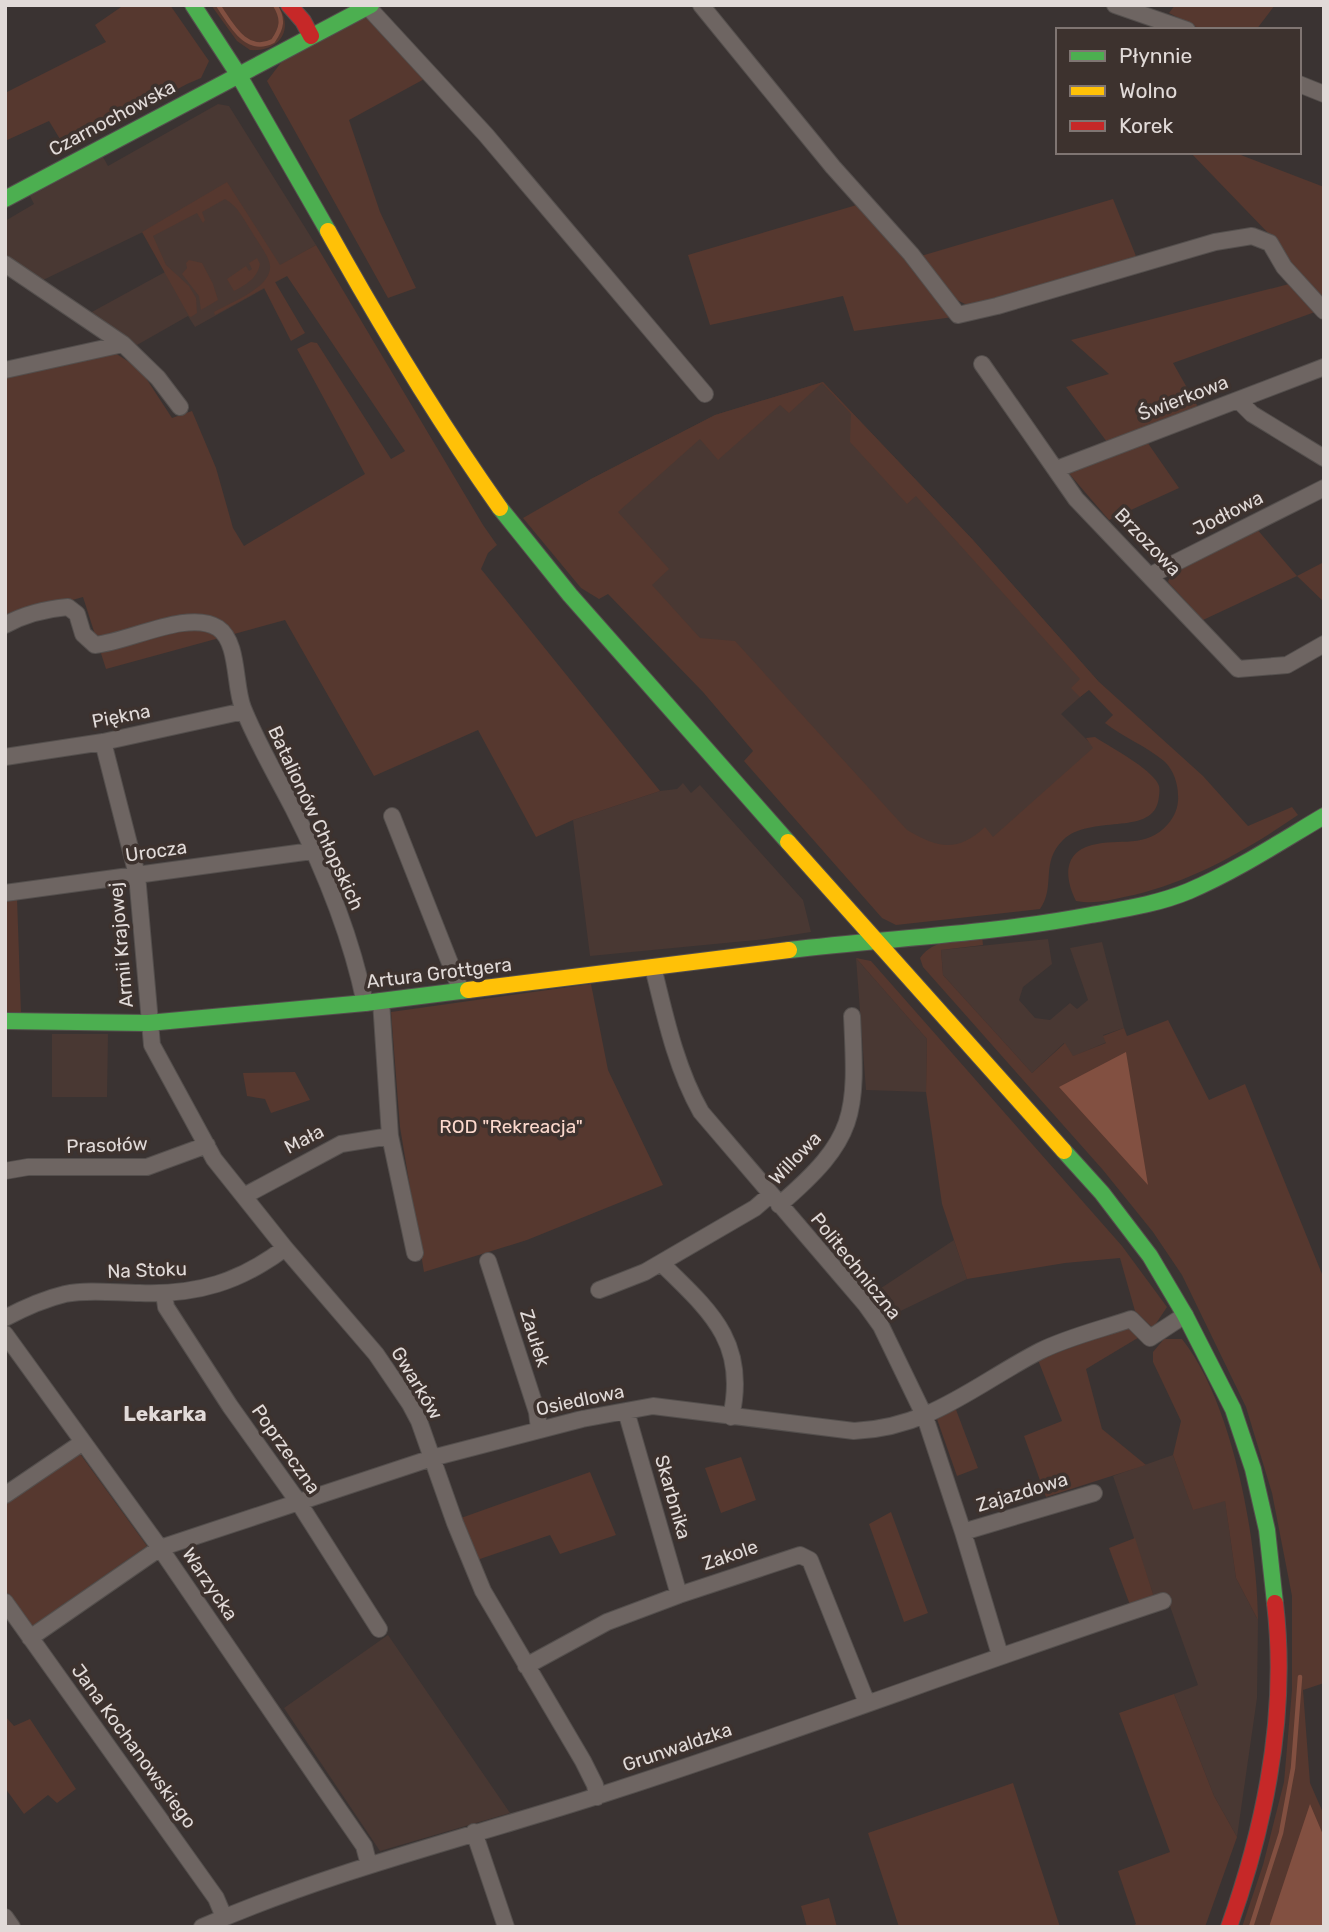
<svg xmlns="http://www.w3.org/2000/svg" width="1329" height="1932" viewBox="0 0 1329 1932" font-family="Rubik,sans-serif">
<style>
.built{fill:#493833}
.green{fill:#56382f}
.water{fill:#825041}
.lines{fill:none;stroke-linecap:round;stroke-linejoin:round}
.stream{stroke:#825041;stroke-width:4.5}
.street-casing{stroke:#544f4d;stroke-width:18}
.fast-casing{stroke:#544f4d;stroke-width:18}
.slow-casing{stroke:#544f4d;stroke-width:18}
.jam-casing{stroke:#544f4d;stroke-width:18}
.street{stroke:#6e6562;stroke-width:16}
.fast{stroke:#4caf50;stroke-width:16}
.slow{stroke:#ffc107;stroke-width:16}
.jam{stroke:#c62828;stroke-width:16}
.labels{text-anchor:middle;dominant-baseline:central;stroke-width:7;stroke-linejoin:round;paint-order:stroke}
.street-label{font-size:19px;fill:#e1dad8;stroke:#3d322e}
.park-label{font-size:19px;fill:#fbd8cc;stroke:#3d322e}
.neighbourhood-label{font-size:21px;font-weight:bold;fill:#e1dad8;stroke:#3d322e}
</style>
<rect width="100%" height="100%" fill="#3a3332"/>
<path class="built" d="M 218,104 L 229,106 L 316,245 L 281,265 L 287,276 L 195,327 L 188,316 L 137,345 L 90,313 L 165,272 L 143,232 L 41,281 L 5,259 L 5,221 L 34,204 L 30,196 L 103,157 L 108,166 Z
M 823,382 L 973,540 L 1098,681 L 1061,714 L 1097,750 L 985,850 L 918,850 L 710,668 L 559,498 L 591,479 L 715,415 Z
M 683,783 L 691,793 L 700,785 L 803,900 L 811,932 L 766,939 L 590,956 L 573,820 L 660,791 L 677,789 Z
M 1048,939 L 1052,964 L 1023,987 L 1019,1000 L 1035,1018 L 1050,1020 L 1070,1003 L 1077,1009 L 1088,1000 L 1070,948 L 1102,942 L 1124,1028 L 1103,1035 L 1107,1042 L 1072,1057 L 1064,1043 L 1032,1073 L 943,975 L 941,950 Z
M 856,958 L 927,1039 L 926,1092 L 866,1090 Z
M 52,1034 L 108,1034 L 107,1097 L 52,1097 Z
M 954,1240 L 967,1279 L 886,1318 L 869,1296 Z
M 1173,1455 L 1193,1509 L 1225,1500 L 1236,1578 L 1258,1620 L 1257,1698 L 1237,1837 L 1214,1796 L 1174,1694 L 1198,1685 L 1166,1595 L 1154,1597 L 1113,1476 Z
M 388,1635 L 510,1813 L 380,1851 L 284,1708 Z"/>
<path class="green" d="M 124,5 L 170,5 L 209,61 L 201,78 L 187,84 L 66,149 L 49,121 L 5,141 L 5,93 L 106,42 L 95,25 Z
M 211,5 L 278,5 C 295,30 279,52 250,50 L 237,41 Z
M 1175,5 L 1275,5 L 1256,30 L 1202,30 L 1169,13 Z
M 369,15 L 428,77 L 349,120 L 380,212 L 416,288 L 388,298 L 267,81 L 283,60 Z
M 1190,152 L 1233,152 L 1324,187 L 1324,300 L 1302,281 L 1270,235 Z
M 227,182 L 280,265 L 316,245 L 483,525 L 497,545 L 488,553 L 481,569 L 660,791 L 573,820 L 536,837 L 478,730 L 374,776 L 285,620 L 106,669 L 83,597 L 5,619 L 5,373 L 115,353 L 140,369 L 172,418 L 192,411 L 216,468 L 233,528 L 244,546 L 365,474 L 297,349 L 311,342 L 317,343 L 391,459 L 405,451 L 287,276 L 275,282 L 305,333 L 291,341 L 264,288 L 215,315 L 214,312 C 230,303 272,287 270,266 C 269,255 257,242 252,232 C 244,220 238,206 225,199 L 202,212 L 205,220 L 203,223 L 197,213 L 153,236 L 166,265 L 189,286 L 196,298 L 197,313 L 191,317 L 189,316 L 142,232 Z
M 1113,199 L 1138,261 L 969,306 L 953,298 L 921,256 Z
M 860,204 L 953,317 L 854,331 L 843,296 L 710,325 L 688,255 Z
M 257,258 L 260,264 C 257,279 246,284 234,291 L 227,279 L 246,266 L 249,271 L 252,269 L 249,263 Z
M 189,260 L 202,263 L 213,284 L 218,300 L 201,310 L 199,296 L 182,274 L 187,268 L 186,263 Z
M 1289,284 L 1315,312 L 1173,363 L 1198,407 L 1107,442 L 1066,387 L 1109,374 L 1071,340 Z
M 823,382 L 973,540 L 1098,681 L 1203,776 L 1248,826 L 1292,807 L 1298,815 C 1245,851 1188,884 1124,897 C 1107,901 1093,904 1076,901 C 1065,879 1062,853 1092,845 C 1119,838 1147,849 1168,824 C 1175,816 1179,806 1178,795 C 1178,783 1173,769 1164,761 C 1146,746 1123,737 1105,723 L 1113,715 L 1089,690 L 1080,697 L 1071,688 L 1080,679 L 916,496 L 907,504 L 850,442 L 851,414 L 822,383 L 789,413 L 780,405 L 718,460 L 700,439 L 618,512 L 669,569 L 652,585 L 700,638 L 735,641 L 907,830 C 938,848 957,853 985,827 L 993,837 L 1093,748 L 1086,738 L 1095,737 C 1110,747 1154,770 1159,786 C 1160,790 1159,798 1158,802 C 1150,836 1090,814 1063,840 C 1040,862 1056,887 1040,909 L 896,925 L 882,918 L 744,761 L 753,751 L 703,692 L 608,594 L 599,599 L 581,588 L 523,518 L 591,479 L 715,415 Z
M 1145,439 L 1179,488 L 1109,520 L 1066,470 Z
M 1256,528 L 1297,576 L 1324,562 L 1324,602 L 1297,576 L 1203,620 L 1168,582 L 1173,568 Z
M 17,898 L 21,1013 L 5,1012 L 5,899 Z
M 982,936 L 983,945 L 941,950 L 943,975 L 1032,1073 L 1065,1043 L 1073,1056 L 1106,1043 L 1103,1036 L 1124,1028 L 1127,1036 L 1168,1020 L 1209,1100 L 1245,1084 L 1324,1279 L 1324,1683 L 1303,1690 L 1310,1783 L 1324,1815 L 1324,1927 L 1242,1927 L 1263,1865 L 1284,1782 L 1292,1690 L 1292,1596 L 1272,1493 L 1246,1407 L 1182,1275 L 1153,1232 L 1103,1170 L 923,967 L 920,958 C 933,939 960,940 982,936 Z
M 856,958 L 871,961 L 1122,1246 L 1167,1307 L 1153,1328 L 1135,1311 L 1120,1258 L 1065,1263 L 967,1279 L 942,1204 L 926,1092 L 927,1039 Z
M 591,984 L 608,1070 L 663,1185 L 527,1240 L 424,1272 L 400,1127 L 391,1012 Z
M 295,1072 L 310,1100 L 271,1113 L 265,1099 L 247,1096 L 243,1073 Z
M 1126,1327 L 1139,1331 L 1141,1336 L 1086,1369 L 1102,1429 L 1146,1465 L 1046,1497 L 1024,1436 L 1062,1421 L 1038,1360 Z
M 1164,1339 L 1182,1339 C 1233,1403 1257,1539 1258,1620 L 1236,1578 L 1225,1501 L 1193,1510 L 1173,1455 L 1181,1421 L 1153,1362 L 1153,1352 Z
M 955,1407 L 978,1468 L 957,1476 L 937,1419 Z
M 78,1451 L 147,1546 L 32,1626 L 5,1590 L 5,1501 Z
M 741,1457 L 756,1500 L 721,1513 L 705,1468 Z
M 590,1472 L 616,1535 L 560,1554 L 550,1535 L 477,1560 L 461,1518 Z
M 891,1512 L 928,1613 L 904,1622 L 869,1524 Z
M 1135,1538 L 1154,1597 L 1130,1605 L 1109,1548 Z
M 1174,1694 L 1214,1796 L 1237,1837 L 1205,1927 L 1131,1927 L 1136,1924 L 1118,1871 L 1170,1852 L 1119,1713 Z
M 5,1716 L 14,1726 L 30,1719 L 76,1789 L 57,1803 L 48,1795 L 24,1814 L 5,1788 Z
M 1013,1783 L 1060,1927 L 899,1927 L 868,1833 Z
M 829,1898 L 837,1927 L 807,1927 L 801,1906 Z"/>
<path class="water" d="M 1126,1052 L 1148,1185 L 1059,1087 Z
M 1310,1804 L 1324,1837 L 1324,1927 L 1269,1927 Z"/>
<g class="lines">
<path class="stream" d="M 218,5 C 231,24 246,55 273,41 C 282,28 284,19 275,5
M 1251,1927 L 1281,1833 L 1293,1768 L 1300,1677"/>
<defs>
<path id="street" d="M 701,5 L 833,167 L 911,254 L 958,315 L 997,306 L 1215,242 L 1252,236 L 1270,243 L 1284,267 L 1324,311
M 1115,5 L 1187,30
M 368,7 L 486,135 L 705,394
M 1299,84 L 1324,94
M 5,264 L 123,344 L 158,378 L 180,407
M 982,364 L 1076,499 L 1238,669 L 1287,665 L 1324,644
M 5,370 L 123,344
M 1238,400 L 1252,414 L 1324,458
M 1057,469 L 1324,367
M 1151,575 L 1324,488
M 5,625 C 25,614 45,609 68,607 L 77,614 L 83,634 L 95,645 C 129,642 189,609 218,628 C 239,642 234,686 243,708 C 257,743 276,775 293,808 C 324,869 351,936 365,1003
M 103,742 L 137,875 L 152,1045 L 214,1159 L 285,1248 L 376,1354 L 410,1404 L 419,1421 L 455,1523 L 483,1591 L 583,1761 L 595,1785 L 597,1797
M 5,757 L 103,742 L 244,711
M 392,816 L 461,991
M 5,893 L 312,851
M 653,967 C 665,1016 676,1068 701,1112 L 866,1305 L 881,1326 L 925,1417 L 963,1532 L 1000,1655
M 381,1001 L 390,1136 L 415,1253
M 5,1171 L 28,1167 L 147,1167 L 207,1145
M 244,1196 L 341,1144 L 390,1136
M 779,1205 C 857,1138 857,1116 852,1016
M 488,1261 L 537,1412 L 539,1429
M 661,1263 C 710,1311 748,1342 731,1417
M 599,1290 L 645,1272 L 755,1208 L 770,1195
M 164,1293 L 166,1307 L 230,1406 L 299,1503 L 379,1629
M 5,1318 C 24,1308 44,1299 65,1294 C 89,1289 116,1293 140,1293 C 197,1295 240,1282 285,1248
M 5,1334 L 160,1548 L 324,1788 L 364,1846 L 369,1865
M 626,1411 L 679,1595
M 5,1495 L 83,1442
M 963,1532 L 1094,1493
M 5,1602 L 216,1898 L 224,1917
M 30,1638 L 160,1548 L 432,1458 L 582,1419 L 653,1406 L 854,1431 C 930,1428 976,1384 1040,1351 C 1068,1337 1102,1329 1131,1319 L 1150,1338 L 1185,1315
M 526,1666 L 607,1622 L 679,1595 L 800,1555 L 810,1560 L 867,1703
M 474,1832 L 506,1927
M 5,1917 L 12,1927
M 202,1927 C 337,1868 480,1835 619,1789 C 801,1730 981,1661 1163,1601"/>
<path id="fast" d="M 193,5 L 238,74 L 328,231
M 5,199 L 371,5
M 500,508 L 570,595 L 788,842
M 789,950 C 890,938 991,934 1091,915 C 1124,909 1158,904 1189,891 C 1236,871 1280,842 1324,816
M 5,1021 L 148,1023 L 365,1003 L 468,990
M 1064,1151 L 1102,1193 L 1150,1256 L 1185,1315 L 1233,1409 L 1253,1469 L 1267,1530 L 1275,1603"/>
<path id="slow" d="M 328,231 C 381,326 437,419 500,508
M 788,842 L 1064,1151
M 468,990 L 789,950"/>
<path id="jam" d="M 289,5 L 303,21 L 311,36
M 1229,1927 C 1266,1823 1288,1713 1275,1603"/>
</defs>
<use href="#street" class="street-casing"/>
<use href="#fast" class="fast-casing"/>
<use href="#slow" class="slow-casing"/>
<use href="#jam" class="jam-casing"/>
<use href="#street" class="street"/>
<use href="#fast" class="fast"/>
<use href="#slow" class="slow"/>
<use href="#jam" class="jam"/>
</g>
<g class="labels">
<g class="street-label">
<text transform="translate(112 118) rotate(-28)">Czarnochowska</text>
<text transform="translate(1183 398) rotate(-21)">Świerkowa</text>
<text transform="translate(1228 513) rotate(-27)">Jodłowa</text>
<text transform="translate(1148 542) rotate(46)">Brzozowa</text>
<text transform="translate(121 716) rotate(-11)">Piękna</text>
<text transform="translate(316 818) rotate(65)">Batalionów Chłopskich</text>
<text transform="translate(156 851) rotate(-8)">Urocza</text>
<text transform="translate(121 945) rotate(-95)">Armii Krajowej</text>
<text transform="translate(439 973) rotate(-7)">Artura Grottgera</text>
<text transform="translate(304 1139) rotate(-27)">Mała</text>
<text transform="translate(107 1145) rotate(-2)">Prasołów</text>
<text transform="translate(795 1158) rotate(-46)">Willowa</text>
<text transform="translate(856 1266) rotate(51)">Politechniczna</text>
<text transform="translate(147 1270) rotate(-2)">Na Stoku</text>
<text transform="translate(535 1338) rotate(72)">Zaułek</text>
<text transform="translate(417 1383) rotate(59)">Gwarków</text>
<text transform="translate(580 1400) rotate(-12)">Osiedlowa</text>
<text transform="translate(286 1449) rotate(55)">Poprzeczna</text>
<text transform="translate(1022 1492) rotate(-17)">Zajazdowa</text>
<text transform="translate(673 1497) rotate(74)">Skarbnika</text>
<text transform="translate(730 1555) rotate(-19)">Zakole</text>
<text transform="translate(210 1584) rotate(56)">Warzycka</text>
<text transform="translate(134 1746) rotate(54)">Jana Kochanowskiego</text>
<text transform="translate(677 1747) rotate(-19)">Grunwaldzka</text>
</g>
<g class="park-label">
<text x="511" y="1126">ROD "Rekreacja"</text>
</g>
<g class="neighbourhood-label">
<text x="165" y="1413">Lekarka</text>
</g>
</g>
<rect width="1329" height="1932" fill="none" stroke="#e1dad8" stroke-width="14"/>
<rect x="1056" y="28" width="245" height="126" fill="#3d322e" stroke="#7f7572" stroke-width="2"/>
<rect x="1070" y="51" width="35" height="10" fill="#4caf50" stroke="#7f7572" stroke-width="2"/>
<text x="1119" y="63" font-size="21" fill="#e1dad8">Płynnie</text>
<rect x="1070" y="86" width="35" height="10" fill="#ffc107" stroke="#7f7572" stroke-width="2"/>
<text x="1119" y="98" font-size="21" fill="#e1dad8">Wolno</text>
<rect x="1070" y="121" width="35" height="10" fill="#c62828" stroke="#7f7572" stroke-width="2"/>
<text x="1119" y="133" font-size="21" fill="#e1dad8">Korek</text>
</svg>
